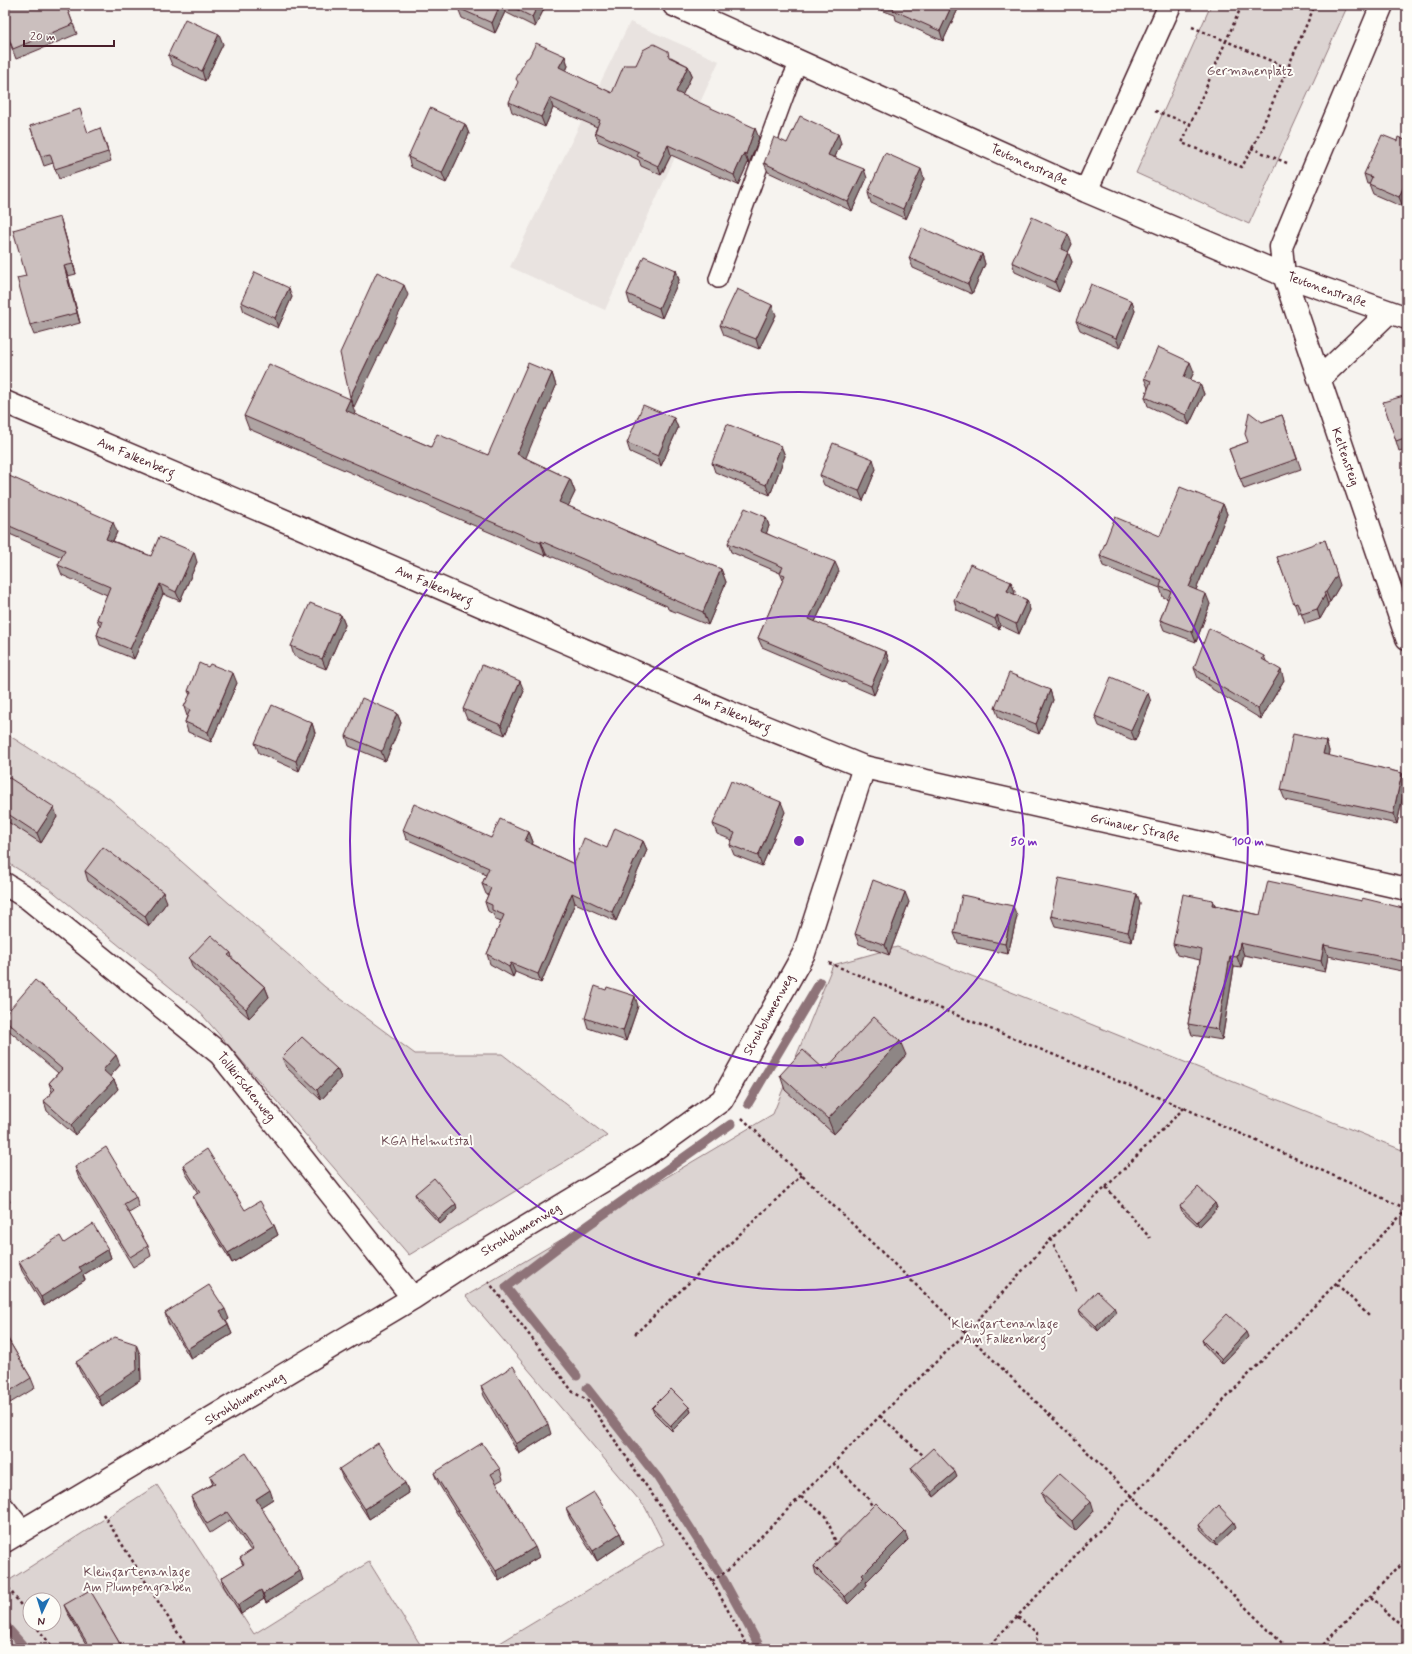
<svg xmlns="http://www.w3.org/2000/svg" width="1412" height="1654" viewBox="0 0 1412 1654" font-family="Mynerve,sans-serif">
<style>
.built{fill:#e9e3e0}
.green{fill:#dcd4d2;stroke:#937a7e;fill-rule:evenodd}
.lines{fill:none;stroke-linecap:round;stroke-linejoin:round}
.stream{stroke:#8e7378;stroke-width:9}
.service-casing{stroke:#4a1f2b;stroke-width:20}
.minor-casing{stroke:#4a1f2b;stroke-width:25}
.tertiary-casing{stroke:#4a1f2b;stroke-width:25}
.path{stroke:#4a1f2b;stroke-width:2.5;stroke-dasharray:3 3;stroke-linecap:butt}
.service{stroke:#fdfcf7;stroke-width:17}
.minor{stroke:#fdfcf7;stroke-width:22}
.tertiary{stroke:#fdfcf7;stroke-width:22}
.wall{fill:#afa4a3;stroke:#4a1f2b}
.shaded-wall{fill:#8e8685;stroke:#4a1f2b}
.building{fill:#cbbfbe;stroke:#4a1f2b}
.ring{fill:none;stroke:#7b2cbf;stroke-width:2}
.labels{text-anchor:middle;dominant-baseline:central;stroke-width:4;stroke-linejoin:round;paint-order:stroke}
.park-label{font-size:13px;fill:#6e4c55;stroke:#fdfcf7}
.street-label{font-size:13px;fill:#4a1f2b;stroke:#fdfcf7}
.centre{fill:#7b2cbf;stroke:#fdfcf7;stroke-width:2}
.ring-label{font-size:12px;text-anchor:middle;font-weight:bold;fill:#7b2cbf;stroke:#fdfcf7;stroke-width:4;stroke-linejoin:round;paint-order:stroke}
</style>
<rect width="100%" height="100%" fill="#f6f3ef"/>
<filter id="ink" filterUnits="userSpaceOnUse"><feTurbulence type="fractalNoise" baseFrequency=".025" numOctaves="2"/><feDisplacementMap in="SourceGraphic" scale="8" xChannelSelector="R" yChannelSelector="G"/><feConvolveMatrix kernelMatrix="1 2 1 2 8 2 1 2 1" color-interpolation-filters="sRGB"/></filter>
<g filter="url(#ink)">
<path class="built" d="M 630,22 L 719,61 L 605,310 L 510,267 Z"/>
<path class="green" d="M 1211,5 L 1348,5 L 1249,224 L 1136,173 Z
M 5,733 L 110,799 L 325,987 L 415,1054 L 502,1054 L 607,1136 L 409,1255 L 198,1010 L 50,889 L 5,861 Z
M 897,947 L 942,964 L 1407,1152 L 1407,1649 L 490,1649 L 664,1544 L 645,1507 L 466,1296 L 773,1114 L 833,965 Z
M 157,1485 L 254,1634 L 369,1562 L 423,1649 L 5,1649 L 5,1583 ZM 30,1600 L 54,1600 L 54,1624 L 30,1624 Z"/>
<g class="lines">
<path class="stream" d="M 748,1104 L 820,982
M 577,1376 L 506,1287 L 573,1236 L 731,1124
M 587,1388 L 658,1478 L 718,1571
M 723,1579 L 761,1649
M 5,1625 L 26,1649"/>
<defs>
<path id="service" d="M 718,279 L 789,84 L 799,62
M 5,1506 L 24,1530"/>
<path id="minor" d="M 674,5 L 1086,191 L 1284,275 L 1407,318
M 1382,5 L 1281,247 L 1284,275 L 1407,638
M 1086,191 L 1170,5
M 1319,379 L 1389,312
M 5,884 L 29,899 L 220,1054 L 413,1298
M 5,1541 L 413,1298 L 471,1260 L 646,1155 L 722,1100 L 804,953 L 864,767"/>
<path id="tertiary" d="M 5,402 L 297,526 L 728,712 L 864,767 L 1407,889"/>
</defs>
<use href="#service" class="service-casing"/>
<use href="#minor" class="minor-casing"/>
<use href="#tertiary" class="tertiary-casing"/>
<path class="path" d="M 1304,5 L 1313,9
M 1192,27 L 1226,41 L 1242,5
M 1287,68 L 1226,41 L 1182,143 L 1242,167 L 1255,143 L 1315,5
M 1155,111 L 1191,124
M 1251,148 L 1287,163
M 829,963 L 1184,1108 L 1407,1209
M 742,1118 L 966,1333 L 1288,1649
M 1106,1187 L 1150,1238
M 1051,1239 L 1077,1292
M 488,1281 L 573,1392 L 587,1400 L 712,1581 L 749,1649
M 1337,1284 L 1370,1317
M 635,1334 L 802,1175
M 880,1416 L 925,1457
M 833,1463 L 866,1495 L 872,1506
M 801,1497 L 826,1516 L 836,1543 L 834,1545
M 103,1514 L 188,1649
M 712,1581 L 727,1571 L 880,1416 L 966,1333 L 1051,1239 L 1106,1187 L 1184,1108
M 5,1583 L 30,1618
M 1370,1597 L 1407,1630
M 1018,1617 L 1037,1633 L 1036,1649
M 34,1624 L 54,1649
M 986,1649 L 1407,1209
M 1319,1649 L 1407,1558"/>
<use href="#service" class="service"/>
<use href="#minor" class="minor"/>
<use href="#tertiary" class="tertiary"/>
</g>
<path class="wall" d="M 5,5 L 66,5 L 77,34 L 16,59 L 5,30 Z
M 455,5 L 546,5 L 535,27 L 505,12 L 495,33 L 462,18 L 458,8 L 459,7 Z
M 867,5 L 960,5 L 943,41 L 896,20 L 895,15 Z
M 223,44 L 205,81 L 172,65 L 168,55 Z
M 565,56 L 568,66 L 566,71 L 612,93 L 636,65 L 671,57 L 688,66 L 692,75 L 682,95 L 759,138 L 749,164 L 748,163 L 738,185 L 671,155 L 661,175 L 641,166 L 639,160 L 598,141 L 595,132 L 597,127 L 553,108 L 545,127 L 512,112 L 509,102 Z
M 465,124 L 469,134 L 446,183 L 411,167 L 408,157 Z
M 30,126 L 88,133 L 104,138 L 111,161 L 59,179 L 53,163 L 44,166 Z
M 1397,141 L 1403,207 L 1373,194 L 1369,184 L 1367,184 L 1364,174 Z
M 787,143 L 841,143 L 835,157 L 867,178 L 852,211 L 768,172 L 764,163 Z
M 924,179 L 906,219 L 871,203 L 868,193 Z
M 63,227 L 76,274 L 68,276 L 80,323 L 34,335 L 30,325 L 26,276 Z
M 1072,244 L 1068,252 L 1072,262 L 1059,292 L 1015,272 L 1012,262 Z
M 982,254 L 985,264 L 972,294 L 913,268 L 909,258 Z
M 676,270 L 679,280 L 662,318 L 630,304 L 627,294 Z
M 292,297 L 278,328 L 244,312 L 241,302 Z
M 1132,301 L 1135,311 L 1120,348 L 1080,330 L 1076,321 Z
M 776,315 L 759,349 L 724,335 L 720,325 Z
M 1194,372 L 1190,380 L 1200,384 L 1204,394 L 1189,425 L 1148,406 L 1145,397 L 1148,388 L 1144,378 Z
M 552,373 L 556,386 L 525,458 L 570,479 L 575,492 L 568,506 L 680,554 L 721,569 L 726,582 L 708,625 L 668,609 L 667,606 L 546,554 L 545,556 L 249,429 L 244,416 L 355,412 L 354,414 L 431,447 L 488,455 Z
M 1407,395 L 1407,449 L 1399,451 L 1396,441 Z
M 1282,415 L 1301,469 L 1244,489 L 1229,449 L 1248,442 L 1262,422 Z
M 674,418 L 678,428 L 661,466 L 630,452 L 627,443 Z
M 781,446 L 785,456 L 770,495 L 715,472 L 712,463 Z
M 876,469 L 863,501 L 824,485 L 820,475 Z
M 5,479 L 117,532 L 113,541 L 151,556 L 197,562 L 180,601 L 163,594 L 134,659 L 100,645 L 97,635 L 100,627 L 97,619 L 107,595 L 62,575 L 58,565 L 62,557 L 5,532 Z
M 1223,504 L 1227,514 L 1196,590 L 1210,604 L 1196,642 L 1164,630 L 1160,620 L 1168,599 L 1163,597 L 1160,588 L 1103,566 L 1100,556 L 1160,536 Z
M 766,517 L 769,526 L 766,533 L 839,571 L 815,622 L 886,652 L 889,661 L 874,695 L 762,647 L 758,638 L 783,580 L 780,573 L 731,552 L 728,543 Z
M 1277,557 L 1340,585 L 1330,602 L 1328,603 L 1328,605 L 1320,619 L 1305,624 L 1301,613 L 1298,613 Z
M 1011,582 L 1015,592 L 1014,594 L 1027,600 L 1030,610 L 1019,634 L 1000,625 L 999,629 L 957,610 L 954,600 Z
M 341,615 L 345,625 L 326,669 L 294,656 L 291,646 Z
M 1264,656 L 1266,661 L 1284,680 L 1261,719 L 1212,689 L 1211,687 L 1198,678 L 1194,668 Z
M 237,683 L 211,742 L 188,732 L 185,722 L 187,716 L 184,707 L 190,695 L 188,691 Z
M 1050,690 L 1053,700 L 1039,734 L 999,718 L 995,708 Z
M 524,691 L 505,735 L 467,719 L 463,709 Z
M 1151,702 L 1135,741 L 1099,726 L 1095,716 Z
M 397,713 L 401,723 L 386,760 L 385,761 L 349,746 L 346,736 Z
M 312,723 L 315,733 L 299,771 L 259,753 L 255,743 Z
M 1326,741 L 1329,751 L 1328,756 L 1402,773 L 1406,782 L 1397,824 L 1285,800 L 1281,790 Z
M 5,775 L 57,817 L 41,843 L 5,820 Z
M 785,812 L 762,866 L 734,855 L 730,845 L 732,840 L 717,834 L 713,824 Z
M 403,830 L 491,838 L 529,832 L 533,842 L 532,844 L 574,864 L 607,848 L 643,841 L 647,850 L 616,921 L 575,903 L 541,983 L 515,972 L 513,977 L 490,964 L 487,954 L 501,922 L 496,920 L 493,914 L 488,911 L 485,902 L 488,895 L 486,894 L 482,884 L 486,875 L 483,874 L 482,872 L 406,839 Z
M 85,871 L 167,902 L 149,926 L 88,881 Z
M 1137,894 L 1140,904 L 1132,942 L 1055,926 L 1051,916 Z
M 1213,900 L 1215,905 L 1260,915 L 1362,901 L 1407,909 L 1407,972 L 1328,956 L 1325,972 L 1244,955 L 1241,968 L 1234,967 L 1222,1040 L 1192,1035 L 1188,1024 L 1200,960 L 1177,955 L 1173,944 Z
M 909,902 L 889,955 L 859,944 L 855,934 Z
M 1017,916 L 1008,954 L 958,943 L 954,933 Z
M 231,953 L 232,958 L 265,987 L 269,997 L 249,1018 L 193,968 L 189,958 Z
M 606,990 L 638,1006 L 626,1041 L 588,1028 L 585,1018 Z
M 67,1010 L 120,1065 L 110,1076 L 114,1080 L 118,1089 L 75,1135 L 47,1111 L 44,1101 L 52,1092 L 49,1083 L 58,1073 L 6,1028 L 5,1025 L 5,1015 Z
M 906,1055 L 834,1134 L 785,1090 L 780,1075 L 825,1070 Z
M 282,1057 L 337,1069 L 341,1078 L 321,1100 L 286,1067 Z
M 183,1165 L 245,1210 L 274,1225 L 278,1235 L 232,1263 L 197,1206 L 193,1196 L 198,1193 L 186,1174 Z
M 75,1167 L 136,1197 L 139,1207 L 129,1213 L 148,1246 L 151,1256 L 133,1267 L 78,1176 Z
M 415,1194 L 457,1209 L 440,1224 L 417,1199 Z
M 1215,1203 L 1217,1208 L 1199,1227 L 1182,1211 L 1180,1206 Z
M 64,1243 L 108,1249 L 111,1258 L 83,1275 L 85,1280 L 44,1306 L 22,1271 L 19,1262 Z
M 1079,1310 L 1116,1312 L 1098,1331 L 1081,1315 Z
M 165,1313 L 229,1319 L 226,1321 L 232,1334 L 191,1359 L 168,1323 Z
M 5,1334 L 31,1378 L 35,1388 L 5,1406 Z
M 1248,1337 L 1222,1364 L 1204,1345 L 1202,1340 Z
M 140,1354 L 141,1380 L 102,1406 L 80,1372 L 76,1362 Z
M 481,1386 L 551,1434 L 519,1454 L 484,1396 Z
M 689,1407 L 691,1412 L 672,1431 L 654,1413 L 652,1408 Z
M 911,1468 L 957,1477 L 934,1497 L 913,1473 Z
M 339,1469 L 405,1483 L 409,1493 L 369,1519 L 343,1479 Z
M 500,1469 L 503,1479 L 496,1483 L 539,1557 L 499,1581 L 438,1483 L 434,1473 Z
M 210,1476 L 273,1499 L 260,1507 L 303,1580 L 266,1603 L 264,1599 L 241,1614 L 224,1587 L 221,1578 L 243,1565 L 240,1558 L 251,1551 L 230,1520 L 210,1533 L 194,1506 L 191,1497 L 213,1484 Z
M 1041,1493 L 1094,1511 L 1075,1531 L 1045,1503 Z
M 566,1509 L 620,1533 L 624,1543 L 597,1561 L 570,1519 Z
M 1199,1525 L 1236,1527 L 1217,1545 L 1201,1530 Z
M 905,1532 L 908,1540 L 866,1582 L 867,1585 L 848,1604 L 816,1574 L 814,1566 Z
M 64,1605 L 103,1612 L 106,1619 L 105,1619 L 123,1649 L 89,1649 L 67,1612 Z"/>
<path class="shaded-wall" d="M 500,5 L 503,5 L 505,12 L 495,33 L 492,23 Z
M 538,5 L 546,5 L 535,27 L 532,17 Z
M 952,5 L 960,5 L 943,41 L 940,31 Z
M 219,34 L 223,44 L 205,81 L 202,71 Z
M 565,56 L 568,66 L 563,77 L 559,67 Z
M 688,66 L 692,75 L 679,102 L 676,92 Z
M 550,98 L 553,108 L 545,127 L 541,117 Z
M 465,124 L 469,134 L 446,183 L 442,173 Z
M 755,128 L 759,138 L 749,164 L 746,154 Z
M 838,134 L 841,143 L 832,164 L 828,155 Z
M 668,145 L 671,155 L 661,175 L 658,166 Z
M 744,153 L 748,163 L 738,185 L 734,175 Z
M 864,169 L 867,178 L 852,211 L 848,202 Z
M 921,169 L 924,179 L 906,219 L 903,209 Z
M 1407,179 L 1407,197 L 1403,207 L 1399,197 Z
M 60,217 L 63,227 L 76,274 L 73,264 Z
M 1068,234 L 1072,244 L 1065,259 L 1061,249 Z
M 1068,252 L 1072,262 L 1059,292 L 1055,282 Z
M 982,254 L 985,264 L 972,294 L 968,284 Z
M 64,266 L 68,276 L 80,323 L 77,313 Z
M 676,270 L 679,280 L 662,318 L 659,308 Z
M 404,285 L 408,295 L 354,407 L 350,397 Z
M 289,288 L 292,297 L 278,328 L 275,318 Z
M 1132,301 L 1135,311 L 1120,348 L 1116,338 Z
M 772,305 L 776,315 L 759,349 L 756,339 Z
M 1190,362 L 1194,372 L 1187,387 L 1184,377 Z
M 552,373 L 556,386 L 522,467 L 517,454 Z
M 1200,384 L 1204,394 L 1189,425 L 1186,415 Z
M 350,399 L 355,412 L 350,423 L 345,410 Z
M 674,418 L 678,428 L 661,466 L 658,456 Z
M 781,446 L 785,456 L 770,495 L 766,485 Z
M 873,459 L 876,469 L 863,501 L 859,491 Z
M 570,479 L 575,492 L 564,515 L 559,502 Z
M 1223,504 L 1227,514 L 1193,597 L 1189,587 Z
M 766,517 L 769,526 L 764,540 L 760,531 Z
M 113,522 L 117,532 L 109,549 L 106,539 Z
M 1325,540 L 1340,585 L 1330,602 L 1326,592 Z
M 541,541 L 546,554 L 545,556 L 541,543 Z
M 194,552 L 197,562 L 180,601 L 176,592 Z
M 835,562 L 839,571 L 812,628 L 809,619 Z
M 721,569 L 726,582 L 708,625 L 703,612 Z
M 1011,582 L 1015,592 L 1011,601 L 1007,591 Z
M 160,584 L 163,594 L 134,659 L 130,649 Z
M 1206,594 L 1210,604 L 1196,642 L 1192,632 Z
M 1325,595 L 1328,605 L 1320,619 L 1317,609 Z
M 1027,600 L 1030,610 L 1019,634 L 1016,624 Z
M 341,615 L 345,625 L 326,669 L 322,659 Z
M 997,615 L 1000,625 L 999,629 L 995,619 Z
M 886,652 L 889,661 L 874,695 L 871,686 Z
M 1281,670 L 1284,680 L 1261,719 L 1258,709 Z
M 233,673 L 237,683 L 211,742 L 208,732 Z
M 520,681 L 524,691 L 505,735 L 501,725 Z
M 1050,690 L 1053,700 L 1039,734 L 1036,724 Z
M 1148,693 L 1151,702 L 1135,741 L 1131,731 Z
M 397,713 L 401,723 L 386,760 L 385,761 L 381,751 Z
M 312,723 L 315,733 L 299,771 L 296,761 Z
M 1326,741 L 1329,751 L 1327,764 L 1323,754 Z
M 1402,773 L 1406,782 L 1397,824 L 1393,814 Z
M 781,802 L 785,812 L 762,866 L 758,856 Z
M 54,807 L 57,817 L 41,843 L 37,833 Z
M 529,832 L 533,842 L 529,851 L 525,841 Z
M 643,841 L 647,850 L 616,921 L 612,912 Z
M 163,892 L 167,902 L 149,926 L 145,916 Z
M 905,892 L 909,902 L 889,955 L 885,945 Z
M 572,893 L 575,903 L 541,983 L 538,974 Z
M 1137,894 L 1140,904 L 1132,942 L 1128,932 Z
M 1213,900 L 1217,911 L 1212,905 Z
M 1013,906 L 1017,916 L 1008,954 L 1005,944 Z
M 1240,943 L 1244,955 L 1241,968 L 1237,957 Z
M 1324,945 L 1328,956 L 1325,972 L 1321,961 Z
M 1230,956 L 1234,967 L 1222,1040 L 1218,1029 Z
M 511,963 L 515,972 L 513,977 L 509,967 Z
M 265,987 L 269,997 L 249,1018 L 246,1009 Z
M 635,996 L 638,1006 L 626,1041 L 623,1031 Z
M 900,1041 L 906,1055 L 834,1134 L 828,1119 Z
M 116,1055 L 120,1065 L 107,1080 L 103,1070 Z
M 337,1069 L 341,1078 L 321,1100 L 317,1090 Z
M 114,1080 L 118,1089 L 75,1135 L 71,1125 Z
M 6,1192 L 10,1202 L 5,1207 L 5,1193 Z
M 1215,1203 L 1217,1208 L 1199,1227 L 1197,1222 Z
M 456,1204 L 457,1209 L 440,1224 L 438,1219 Z
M 274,1225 L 278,1235 L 232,1263 L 228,1253 Z
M 108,1249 L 111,1258 L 83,1275 L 85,1280 L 44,1306 L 41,1297 L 79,1267 Z
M 1114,1307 L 1116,1312 L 1098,1331 L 1096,1326 Z
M 225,1309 L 229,1319 L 224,1322 L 220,1312 Z
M 228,1324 L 232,1334 L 191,1359 L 187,1349 Z
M 1246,1332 L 1248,1337 L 1222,1364 L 1221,1359 Z
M 136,1344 L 140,1354 L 141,1380 L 102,1406 L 98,1396 Z
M 689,1407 L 691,1412 L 672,1431 L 671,1426 Z
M 548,1424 L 551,1434 L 519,1454 L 516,1444 Z
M 955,1472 L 957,1477 L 934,1497 L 932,1492 Z
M 405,1483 L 409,1493 L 369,1519 L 365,1509 Z
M 270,1490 L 273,1499 L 259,1508 L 256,1499 Z
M 1091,1501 L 1094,1511 L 1075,1531 L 1072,1521 Z
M 1234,1522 L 1236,1527 L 1217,1545 L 1215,1540 Z
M 905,1532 L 908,1540 L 866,1582 L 867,1585 L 848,1604 L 845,1597 L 862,1575 Z
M 620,1533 L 624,1543 L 597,1561 L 593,1551 Z
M 535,1547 L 539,1557 L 499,1581 L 496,1571 Z
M 300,1571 L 303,1580 L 266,1603 L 263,1594 Z
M 261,1590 L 264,1599 L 241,1614 L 238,1605 Z"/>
<path class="building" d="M 5,5 L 66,5 L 73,24 L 13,49 L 5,29 Z
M 460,5 L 500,5 L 492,23 L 458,8 Z
M 508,5 L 538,5 L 532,17 Z
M 890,5 L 952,5 L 940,31 L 893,10 L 894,7 Z
M 185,19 L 219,34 L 202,71 L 168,55 Z
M 536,43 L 565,56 L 559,67 L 612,93 L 624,65 L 636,65 L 643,50 L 654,44 L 668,51 L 669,57 L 688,66 L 676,92 L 755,128 L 746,154 L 744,153 L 734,175 L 668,145 L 658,166 L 637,156 L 639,152 L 595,132 L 600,120 L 550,98 L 541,117 L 509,102 L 518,82 L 516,79 L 526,59 L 529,57 Z
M 430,108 L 465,124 L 442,173 L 408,157 Z
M 80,109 L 88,133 L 100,128 L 108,152 L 55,169 L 50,154 L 41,156 L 30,126 Z
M 800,116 L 838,134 L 828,155 L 864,169 L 848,202 L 764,163 L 774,137 L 787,143 Z
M 1382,135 L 1397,141 L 1398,137 L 1407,141 L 1407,179 L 1399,197 L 1369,184 L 1372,177 L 1364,174 Z
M 885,153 L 921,169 L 903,209 L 868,193 Z
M 60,217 L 73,264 L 64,266 L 77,313 L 30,325 L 17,278 L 26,276 L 13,230 Z
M 1032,217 L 1068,234 L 1061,249 L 1068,252 L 1055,282 L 1012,262 Z
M 922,228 L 982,254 L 968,284 L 909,258 Z
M 644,256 L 676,270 L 659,308 L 627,294 Z
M 255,272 L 289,288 L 275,318 L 241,302 Z
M 377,272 L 404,285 L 350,397 L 340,353 Z
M 1091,284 L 1132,301 L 1116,338 L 1076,321 Z
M 737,289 L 772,305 L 756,339 L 720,325 Z
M 1158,347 L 1190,362 L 1184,377 L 1200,384 L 1186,415 L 1145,397 L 1151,381 L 1144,378 Z
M 528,363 L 552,373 L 517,454 L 570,479 L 559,502 L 680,554 L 681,553 L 721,569 L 703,612 L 663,595 L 664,594 L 541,541 L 541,543 L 244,416 L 269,364 L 350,399 L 345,410 L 431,447 L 437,434 L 488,455 Z
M 1407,395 L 1407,437 L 1396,441 L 1383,402 Z
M 643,405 L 674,418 L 658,456 L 627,443 Z
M 1249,412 L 1262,422 L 1282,415 L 1297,459 L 1240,479 L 1229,449 L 1248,442 L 1245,434 Z
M 727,424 L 781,446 L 766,485 L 712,463 Z
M 833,443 L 873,459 L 859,491 L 820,475 Z
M 7,475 L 113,522 L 106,539 L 151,556 L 159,537 L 194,552 L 176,592 L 160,584 L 130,649 L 97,635 L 102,621 L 97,619 L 110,587 L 58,565 L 65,550 L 5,524 L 5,479 Z
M 1180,487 L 1223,504 L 1189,587 L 1206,594 L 1192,632 L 1160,620 L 1171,591 L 1160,587 L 1162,580 L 1100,556 L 1115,517 L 1160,536 Z
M 745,508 L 766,517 L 760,531 L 835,562 L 809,619 L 886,652 L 871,686 L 758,638 L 785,575 L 780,573 L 783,567 L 728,543 Z
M 1325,540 L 1337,575 L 1326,592 L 1324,593 L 1325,595 L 1317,609 L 1302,614 L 1297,603 L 1294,604 L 1277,557 Z
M 970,564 L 1011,582 L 1007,591 L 1027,600 L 1016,624 L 997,615 L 995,619 L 954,600 Z
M 310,603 L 341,615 L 322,659 L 291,646 Z
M 1209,628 L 1264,656 L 1262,659 L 1281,670 L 1258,709 L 1208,679 L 1209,678 L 1194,668 Z
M 199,663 L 208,667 L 210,664 L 233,673 L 208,732 L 185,722 L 190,710 L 184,707 L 191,692 L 188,691 Z
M 482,665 L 520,681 L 501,725 L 463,709 Z
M 1009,673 L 1050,690 L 1036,724 L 995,708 Z
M 1111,677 L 1148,693 L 1131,731 L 1095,716 Z
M 362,698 L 397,713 L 383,750 L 381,751 L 346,736 Z
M 272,705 L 312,723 L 296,761 L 255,743 Z
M 1293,734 L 1326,741 L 1323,754 L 1402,773 L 1393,814 L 1281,790 Z
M 5,775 L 54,807 L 37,833 L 5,812 Z
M 731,781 L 781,802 L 758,856 L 730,845 L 735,833 L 713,824 Z
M 414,804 L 491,838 L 500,819 L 529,832 L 525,841 L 574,864 L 584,838 L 607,848 L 615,828 L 643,841 L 612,912 L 572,893 L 538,974 L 511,963 L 509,967 L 487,954 L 504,915 L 492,910 L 492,905 L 485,902 L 491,888 L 482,884 L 489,868 L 480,864 L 480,863 L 403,830 Z
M 103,847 L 163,892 L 145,916 L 85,871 Z
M 1059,878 L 1137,894 L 1128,932 L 1051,916 Z
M 873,880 L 905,892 L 885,945 L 855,934 Z
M 1268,881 L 1362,901 L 1362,898 L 1407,909 L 1407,962 L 1324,945 L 1321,961 L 1240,943 L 1237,957 L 1230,956 L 1218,1029 L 1188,1024 L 1202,950 L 1173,944 L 1183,894 L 1213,900 L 1212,905 L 1260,915 Z
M 962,895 L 1013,906 L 1005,944 L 954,933 Z
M 211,935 L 231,953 L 228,955 L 265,987 L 246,1009 L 189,958 Z
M 35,980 L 66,1007 L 65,1008 L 116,1055 L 103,1070 L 114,1080 L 71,1125 L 44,1101 L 55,1089 L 49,1083 L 62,1069 L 5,1020 L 5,1015 Z
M 595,986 L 606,990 L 607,987 L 635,996 L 623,1031 L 585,1018 Z
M 874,1017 L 900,1041 L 828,1119 L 780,1075 L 803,1050 L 825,1070 Z
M 302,1037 L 337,1069 L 317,1090 L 282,1057 Z
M 106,1147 L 136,1197 L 124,1204 L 148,1246 L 130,1257 L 75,1167 Z
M 207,1149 L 245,1210 L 260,1201 L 274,1225 L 228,1253 L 193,1196 L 200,1192 L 183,1165 Z
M 434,1178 L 456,1204 L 438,1219 L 415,1194 Z
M 1198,1187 L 1215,1203 L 1197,1222 L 1180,1206 Z
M 93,1224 L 108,1249 L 79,1267 L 82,1271 L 41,1297 L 19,1262 L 60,1236 L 64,1243 Z
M 209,1285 L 225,1309 L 220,1312 L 228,1324 L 187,1349 L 165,1313 Z
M 1097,1291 L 1114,1307 L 1096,1326 L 1079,1310 Z
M 1227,1314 L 1246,1332 L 1221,1359 L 1202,1340 Z
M 5,1334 L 31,1378 L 5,1394 Z
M 115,1337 L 136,1344 L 137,1370 L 98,1396 L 76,1362 Z
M 513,1366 L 548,1424 L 516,1444 L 481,1386 Z
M 671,1389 L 689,1407 L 671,1426 L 652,1408 Z
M 378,1443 L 405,1483 L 365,1509 L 339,1469 Z
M 482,1443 L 500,1469 L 491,1474 L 535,1547 L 496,1571 L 434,1473 Z
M 933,1448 L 955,1472 L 932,1492 L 911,1468 Z
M 246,1453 L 270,1490 L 256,1499 L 300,1571 L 263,1594 L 261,1590 L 238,1605 L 221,1578 L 244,1564 L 240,1558 L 253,1549 L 227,1512 L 207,1524 L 191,1497 L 215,1483 L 210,1476 Z
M 1060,1473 L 1091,1501 L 1072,1521 L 1041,1493 Z
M 594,1492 L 620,1533 L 593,1551 L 566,1509 Z
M 876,1503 L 905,1532 L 862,1575 L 864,1577 L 845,1597 L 814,1566 Z
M 1218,1505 L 1234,1522 L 1215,1540 L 1199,1525 Z
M 90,1590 L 103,1612 L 102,1613 L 123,1649 L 91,1649 L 64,1605 Z"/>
</g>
<g class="ring">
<circle cx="799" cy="841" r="225"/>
<circle cx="799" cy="841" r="449"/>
</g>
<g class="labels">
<g class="park-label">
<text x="1250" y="71">Germanenplatz</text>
<text x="427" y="1141">KGA Helmutstal</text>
<text x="1005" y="1324">Kleingartenanlage<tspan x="1005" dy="15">Am Falkenberg</tspan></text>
<text x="137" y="1572">Kleingartenanlage<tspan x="137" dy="15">Am Plumpengraben</tspan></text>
</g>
<g class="street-label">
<text transform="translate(1029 165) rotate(24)">Teutonenstraße</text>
<text transform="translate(1327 290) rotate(19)">Teutonenstraße</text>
<text transform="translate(1345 457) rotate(71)">Keltensteig</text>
<text transform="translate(136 458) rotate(23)">Am Falkenberg</text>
<text transform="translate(434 586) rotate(23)">Am Falkenberg</text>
<text transform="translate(732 713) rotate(23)">Am Falkenberg</text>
<text transform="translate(1135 828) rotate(13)">Grünauer Straße</text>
<text transform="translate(769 1015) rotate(-61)">Strohblumenweg</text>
<text transform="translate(246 1087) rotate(51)">Tollkirschenweg</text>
<text transform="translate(521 1230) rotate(-31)">Strohblumenweg</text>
<text transform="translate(245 1399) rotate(-31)">Strohblumenweg</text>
</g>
</g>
<circle cx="799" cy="841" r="6" class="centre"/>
<g class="ring-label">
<text x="1024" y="845">50 m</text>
<text x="1248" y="845">100 m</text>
</g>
<rect width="1412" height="1654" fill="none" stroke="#fdfcf7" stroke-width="20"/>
<rect x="10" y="10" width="1392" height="1634" fill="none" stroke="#4a1f2b" stroke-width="1.5" filter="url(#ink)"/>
<g transform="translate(42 1612) rotate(184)"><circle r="19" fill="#fdfcf7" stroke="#b5a4a5"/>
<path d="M0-3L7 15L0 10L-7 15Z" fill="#1f6fb2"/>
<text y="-6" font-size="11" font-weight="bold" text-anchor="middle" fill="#4a1f2b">N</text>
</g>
<path d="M24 40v6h90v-6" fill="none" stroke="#4a1f2b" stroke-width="2"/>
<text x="30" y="40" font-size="12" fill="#4a1f2b" stroke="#fdfcf7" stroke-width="3" paint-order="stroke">20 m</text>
</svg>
